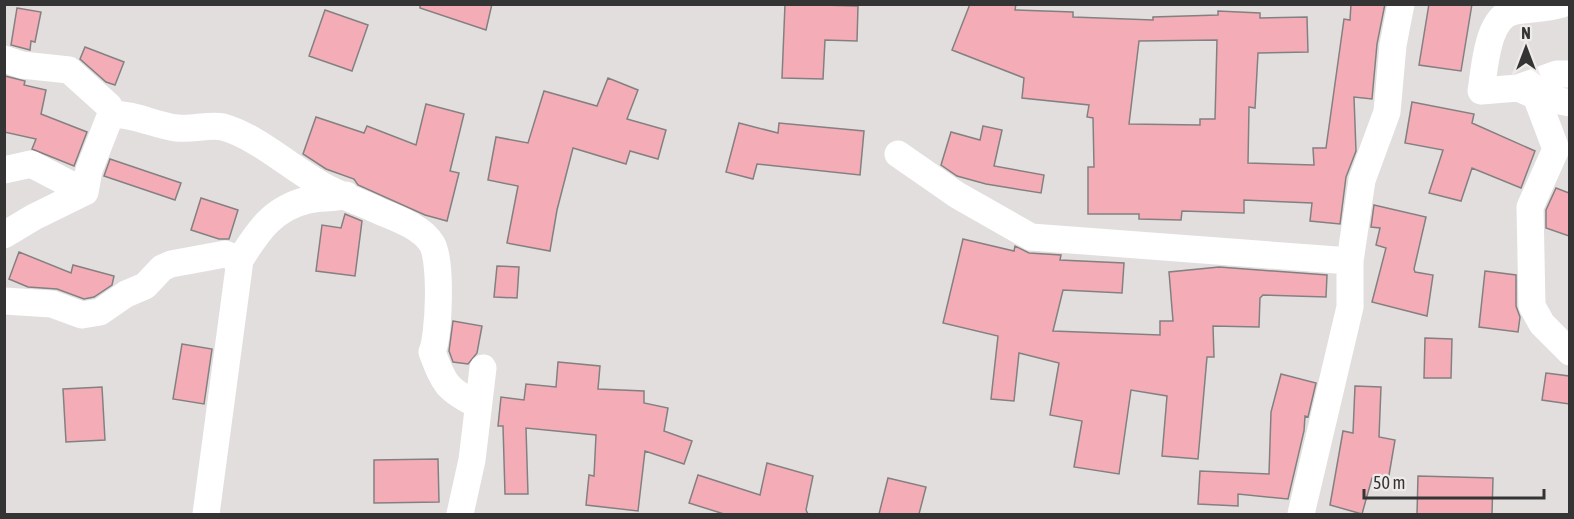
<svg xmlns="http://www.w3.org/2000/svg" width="1574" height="519" viewBox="0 0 1574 519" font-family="'Asap Condensed',sans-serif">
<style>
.building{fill:#f4adb6;stroke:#848081;stroke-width:1.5;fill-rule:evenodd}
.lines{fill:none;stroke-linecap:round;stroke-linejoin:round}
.street{stroke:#fff;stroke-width:27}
</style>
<rect width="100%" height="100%" fill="#e2dede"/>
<path class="building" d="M 420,4 L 492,4 L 486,30 L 420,8 Z
M 785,4 L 858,6 L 857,41 L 825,40 L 823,79 L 782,78 Z
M 970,4 L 1016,4 L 1015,10 L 1073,12 L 1073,17 L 1153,20 L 1153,17 L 1218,15 L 1218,11 L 1260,13 L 1260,18 L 1307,17 L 1308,52 L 1258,53 L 1255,108 L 1249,107 L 1248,163 L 1314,165 L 1313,148 L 1326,148 L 1344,19 L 1350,20 L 1351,4 L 1385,4 L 1377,44 L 1372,99 L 1354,97 L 1356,151 L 1346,177 L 1340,224 L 1310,221 L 1312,203 L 1244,200 L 1244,213 L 1182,211 L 1181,220 L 1139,219 L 1139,214 L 1088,214 L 1088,167 L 1094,167 L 1093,118 L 1087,117 L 1089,105 L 1022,98 L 1024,78 L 952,50 ZM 1217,40 L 1215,119 L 1200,119 L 1200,125 L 1129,124 L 1139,41 Z
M 1429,4 L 1472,4 L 1461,71 L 1419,65 Z
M 17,8 L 41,12 L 35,42 L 31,41 L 30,50 L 11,45 Z
M 325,10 L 368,25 L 352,71 L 309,56 Z
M 85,47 L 124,62 L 115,85 L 106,82 L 80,59 Z
M 5,76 L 25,81 L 24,85 L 46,90 L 41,114 L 87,132 L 74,166 L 32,149 L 36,139 L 4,132 Z
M 608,78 L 638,90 L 627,119 L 666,130 L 658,159 L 630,151 L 626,164 L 573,148 L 557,210 L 550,251 L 507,243 L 518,186 L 488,180 L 496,137 L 528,143 L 544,91 L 597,106 Z
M 1412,102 L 1474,114 L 1472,123 L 1535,151 L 1521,188 L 1472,168 L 1461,201 L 1429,193 L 1443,150 L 1405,143 Z
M 426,104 L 464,114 L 450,171 L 459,173 L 447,221 L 425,215 L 358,185 L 354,179 L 326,169 L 303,154 L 316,117 L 364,133 L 367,126 L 416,145 Z
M 739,123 L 778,133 L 779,123 L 864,131 L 860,175 L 757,164 L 753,179 L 726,172 Z
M 983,126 L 1002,130 L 994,166 L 1044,175 L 1041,193 L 986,184 L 957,176 L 941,165 L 951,132 L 980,140 Z
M 110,159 L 181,183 L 175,200 L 104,176 Z
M 1556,188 L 1569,193 L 1569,236 L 1546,228 L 1546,210 Z
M 201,198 L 238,210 L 229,239 L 219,239 L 191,230 Z
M 1374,205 L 1426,217 L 1414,269 L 1415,272 L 1433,275 L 1427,316 L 1372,302 L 1386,248 L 1376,245 L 1380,228 L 1371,227 Z
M 345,214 L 362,221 L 355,276 L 316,271 L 322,225 L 341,228 Z
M 963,239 L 1014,251 L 1015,246 L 1029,253 L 1061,255 L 1060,260 L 1124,263 L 1122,293 L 1063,290 L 1053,331 L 1160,335 L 1160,321 L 1173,321 L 1169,272 L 1219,267 L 1327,275 L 1326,297 L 1263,295 L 1260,298 L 1259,327 L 1213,326 L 1214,357 L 1207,357 L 1198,459 L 1162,456 L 1167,396 L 1131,390 L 1119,474 L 1074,467 L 1082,421 L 1050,415 L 1059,363 L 1019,353 L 1014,401 L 991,399 L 998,336 L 943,323 Z
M 19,252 L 71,273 L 73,265 L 114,276 L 112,285 L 94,297 L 84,299 L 57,289 L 28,287 L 9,279 Z
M 497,266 L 519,267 L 517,298 L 494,297 Z
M 1485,271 L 1516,275 L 1516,306 L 1520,317 L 1518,332 L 1479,327 Z
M 453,321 L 482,326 L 477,353 L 468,364 L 453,362 L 449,351 Z
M 1425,338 L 1452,339 L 1451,378 L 1424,378 Z
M 182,344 L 212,349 L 204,404 L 173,399 Z
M 558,362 L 600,366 L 598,389 L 644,391 L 644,403 L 668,408 L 664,431 L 692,441 L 684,464 L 645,451 L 638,511 L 586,505 L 589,475 L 594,476 L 596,435 L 526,428 L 528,494 L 505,494 L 503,426 L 498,426 L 501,397 L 524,400 L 526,384 L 556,387 Z
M 1546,373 L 1569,376 L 1569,404 L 1542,400 Z
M 1281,374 L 1316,383 L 1308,417 L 1305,416 L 1304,431 L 1288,499 L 1238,494 L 1238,506 L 1198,504 L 1200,471 L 1269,474 L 1271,412 Z
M 1355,386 L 1381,387 L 1379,437 L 1395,440 L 1388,481 L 1372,478 L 1362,514 L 1330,505 L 1343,431 L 1353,433 Z
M 102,387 L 105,440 L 66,442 L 63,389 Z
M 438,459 L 439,502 L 374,503 L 374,460 Z
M 767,463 L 813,476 L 806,510 L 808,514 L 724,514 L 689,503 L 698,475 L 760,495 Z
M 1418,476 L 1493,478 L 1492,514 L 1417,514 Z
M 888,478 L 926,487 L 919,514 L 879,514 Z"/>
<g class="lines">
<path class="street" d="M 1562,4 C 1546,9 1532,8 1516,11 C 1487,14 1485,67 1481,91 L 1518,88 L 1536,96 L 1570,103
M 4,59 L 22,65 L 69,70 L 109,106 L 111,114 L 89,170 L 85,192
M 1518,88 L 1557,74 L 1570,74
M 1536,96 L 1556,149 L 1530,207 L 1532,306 L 1542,324 L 1570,352
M 111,114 C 135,114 154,125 177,128 C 192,130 209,124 223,127 C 259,137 295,172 329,189 C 344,197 363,203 379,211 C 396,218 422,227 432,244 C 442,261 439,336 432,352 C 444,384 447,390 478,405
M 898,154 L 957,195 L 1031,237 L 1350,261
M 4,170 L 31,164 L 85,192
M 4,235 L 34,217 L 85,192
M 4,301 L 52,304 L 82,315 L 100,312 L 126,294 L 145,286 L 162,268 L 171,264 L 225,254 L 240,260
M 206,514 L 240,260 C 258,231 273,208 308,200 C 321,197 333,199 346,195
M 460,514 L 472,460 L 483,368
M 1301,514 L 1350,307 L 1350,261 L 1362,180 L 1387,112 L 1393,45 L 1401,4"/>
</g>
<rect width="1574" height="519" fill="none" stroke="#353434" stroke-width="12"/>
<g transform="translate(1526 48)" stroke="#efebeb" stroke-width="4.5" paint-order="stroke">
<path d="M0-4.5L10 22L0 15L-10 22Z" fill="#353434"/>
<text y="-9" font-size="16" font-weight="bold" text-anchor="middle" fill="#353434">N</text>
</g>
<path d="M1364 489v9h180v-9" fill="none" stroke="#353434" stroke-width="3"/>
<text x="1373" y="489" font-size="18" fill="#353434" stroke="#efebeb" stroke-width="4.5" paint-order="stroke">50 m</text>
</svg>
